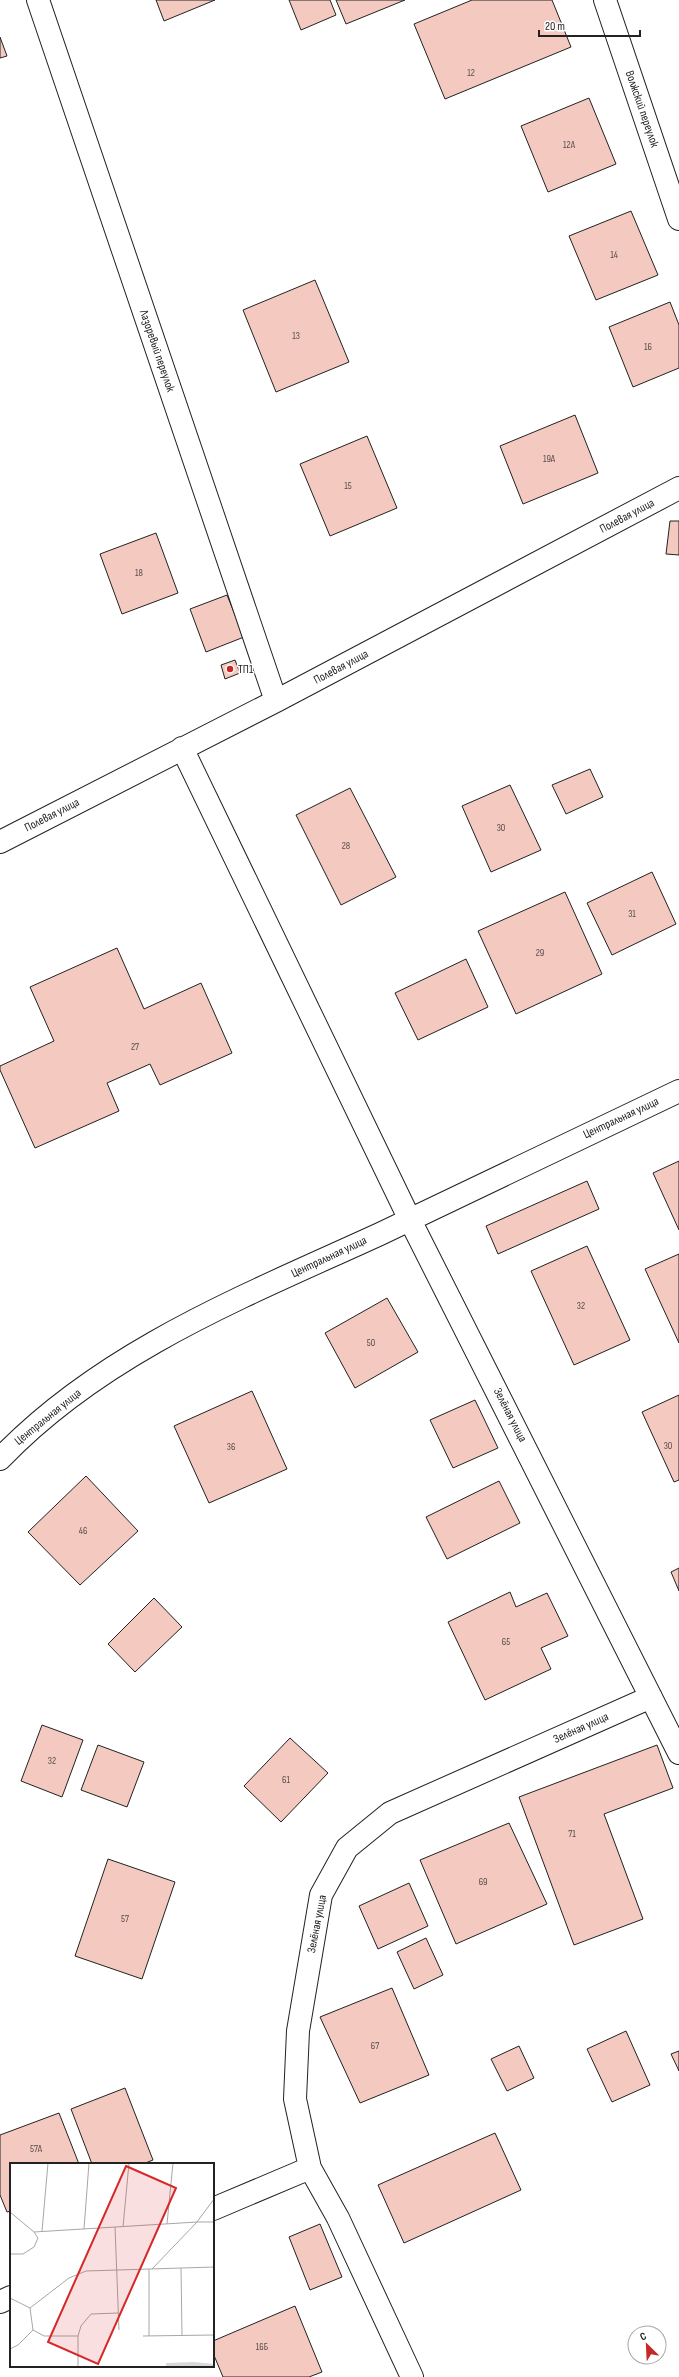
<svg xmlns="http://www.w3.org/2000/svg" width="679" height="2377" viewBox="0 0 679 2377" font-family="'Sofia Sans Condensed',sans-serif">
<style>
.building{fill:#f3c9c0;stroke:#222}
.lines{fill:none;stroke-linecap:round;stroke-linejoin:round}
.street-casing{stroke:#222;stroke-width:24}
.street{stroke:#fff;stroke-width:22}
.poi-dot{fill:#c62828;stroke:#fff;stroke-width:1.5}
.labels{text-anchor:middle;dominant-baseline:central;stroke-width:3;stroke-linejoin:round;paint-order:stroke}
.number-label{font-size:10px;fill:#564c4a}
.street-label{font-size:12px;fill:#222;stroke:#fff}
.poi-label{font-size:12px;fill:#222;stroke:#fff;text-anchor:start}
.inset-road{fill:none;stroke:#a7a7a7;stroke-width:1}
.view{fill:#d62828;fill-opacity:0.15;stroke:#d62828;stroke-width:2}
.inset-edge{fill:none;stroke:#222;stroke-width:2}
</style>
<rect width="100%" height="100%" fill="#fff"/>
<path class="building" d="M 156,0 L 215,0 L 164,21 Z
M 289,0 L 330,0 L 336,15 L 301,30 Z
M 336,0 L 405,0 L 346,24 Z
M 472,0 L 552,0 L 571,47 L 445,99 L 414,24 Z
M 0,37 L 7,56 L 0,58 Z
M 589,98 L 616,164 L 548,192 L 521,126 Z
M 631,211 L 658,275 L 596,300 L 569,236 Z
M 315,280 L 349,362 L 276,392 L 243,310 Z
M 670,302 L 679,325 L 679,368 L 633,387 L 609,327 Z
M 575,415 L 598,473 L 523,504 L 500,446 Z
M 367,436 L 397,508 L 330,536 L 300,464 Z
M 670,521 L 679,521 L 679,555 L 666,554 Z
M 156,533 L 178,593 L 122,614 L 100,554 Z
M 227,595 L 244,637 L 206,652 L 190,609 Z
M 235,660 L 240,673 L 225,679 L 221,665 Z
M 590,769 L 603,797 L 566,814 L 552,785 Z
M 510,785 L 541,850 L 491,872 L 462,806 Z
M 350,788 L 396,877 L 341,905 L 296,815 Z
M 652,872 L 676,924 L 612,955 L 587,903 Z
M 565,892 L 602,974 L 516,1014 L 478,931 Z
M 117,948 L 144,1009 L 201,983 L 232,1053 L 160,1085 L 150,1064 L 107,1083 L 119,1111 L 35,1148 L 0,1070 L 0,1066 L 54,1041 L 30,987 Z
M 466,959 L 488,1007 L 418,1040 L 395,993 Z
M 679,1161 L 679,1230 L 653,1173 Z
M 587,1181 L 599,1209 L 498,1254 L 486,1226 Z
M 587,1246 L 630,1340 L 574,1365 L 531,1271 Z
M 679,1254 L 679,1343 L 645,1269 Z
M 387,1298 L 418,1352 L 355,1388 L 325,1333 Z
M 252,1391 L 287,1469 L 209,1503 L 174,1426 Z
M 679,1395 L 679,1480 L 674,1482 L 642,1412 Z
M 475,1400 L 498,1448 L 453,1468 L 430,1420 Z
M 86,1476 L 138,1531 L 80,1585 L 28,1532 Z
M 499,1481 L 520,1523 L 447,1559 L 426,1517 Z
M 679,1568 L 679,1591 L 671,1572 Z
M 510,1592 L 516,1607 L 547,1593 L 568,1636 L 541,1648 L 551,1669 L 485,1700 L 448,1622 Z
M 154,1598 L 182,1627 L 135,1672 L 108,1644 Z
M 42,1725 L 83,1740 L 62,1797 L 21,1781 Z
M 290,1738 L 328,1773 L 281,1822 L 244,1786 Z
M 98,1745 L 144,1762 L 127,1807 L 81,1790 Z
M 657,1745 L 673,1788 L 604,1814 L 643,1919 L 574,1945 L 519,1797 Z
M 509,1823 L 547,1904 L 456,1944 L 420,1860 Z
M 108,1859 L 175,1882 L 142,1979 L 75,1956 Z
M 409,1883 L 428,1926 L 378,1949 L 359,1906 Z
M 426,1938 L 443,1975 L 414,1989 L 397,1952 Z
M 392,1988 L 429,2075 L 360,2103 L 320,2017 Z
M 626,2031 L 650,2085 L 612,2102 L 587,2049 Z
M 519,2046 L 534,2078 L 507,2091 L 491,2059 Z
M 679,2051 L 679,2071 L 671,2054 Z
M 125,2088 L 153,2160 L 143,2164 L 92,2164 L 71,2109 Z
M 59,2113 L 79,2164 L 11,2164 L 11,2211 L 7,2212 L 0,2195 L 0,2135 Z
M 495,2133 L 521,2190 L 404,2243 L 378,2185 Z
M 320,2224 L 342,2277 L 310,2290 L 289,2237 Z
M 295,2306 L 322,2372 L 309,2377 L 223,2377 L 213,2353 L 213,2341 Z"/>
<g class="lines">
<defs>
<path id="street" d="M 38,0 L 276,701
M 605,0 L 679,219
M 182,748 L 410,1220 L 679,1753
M 0,842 L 276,701 L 679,488
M 0,1459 C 103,1351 247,1295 380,1234 C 480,1187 579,1138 679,1091
M 310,2168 L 338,2218 L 412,2377
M 213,2209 L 310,2168 L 295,2099 L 298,2031 L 321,1895 L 347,1848 L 390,1813 L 651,1697
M 0,2302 L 11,2297"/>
</defs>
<use href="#street" class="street-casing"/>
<use href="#street" class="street"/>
</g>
<circle class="poi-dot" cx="230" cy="669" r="4"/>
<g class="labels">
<g class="number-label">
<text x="471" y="73">12</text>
<text x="569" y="145">12А</text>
<text x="614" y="255">14</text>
<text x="296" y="336">13</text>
<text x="648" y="347">16</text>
<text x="549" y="459">19А</text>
<text x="348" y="486">15</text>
<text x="139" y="573">18</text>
<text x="501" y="828">30</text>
<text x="346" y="846">28</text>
<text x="632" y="914">31</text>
<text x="540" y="953">29</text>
<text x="135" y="1047">27</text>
<text x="581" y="1306">32</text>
<text x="371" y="1343">50</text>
<text x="668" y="1446">30</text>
<text x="231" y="1447">36</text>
<text x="83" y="1531">46</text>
<text x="506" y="1642">65</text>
<text x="52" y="1761">32</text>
<text x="286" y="1780">61</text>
<text x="572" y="1834">71</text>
<text x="483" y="1882">69</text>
<text x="125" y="1919">57</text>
<text x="375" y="2046">67</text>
<text x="36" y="2149">57А</text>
<text x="262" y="2347">16Б</text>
</g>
<g class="street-label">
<text transform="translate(642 109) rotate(71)">Волжский переулок</text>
<text transform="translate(157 351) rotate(71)">Лазоревый переулок</text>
<text transform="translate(627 516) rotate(-28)">Полевая улица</text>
<text transform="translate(341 667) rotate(-28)">Полевая улица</text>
<text transform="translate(52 815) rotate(-27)">Полевая улица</text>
<text transform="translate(621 1118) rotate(-25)">Центральная улица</text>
<text transform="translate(329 1257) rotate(-25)">Центральная улица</text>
<text transform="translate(510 1415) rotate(63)">Зелёная улица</text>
<text transform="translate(48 1417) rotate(-39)">Центральная улица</text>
<text transform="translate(581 1728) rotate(-24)">Зелёная улица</text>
<text transform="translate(317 1924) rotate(-79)">Зелёная улица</text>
</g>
<g class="poi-label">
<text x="238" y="669">ТП1</text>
</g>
</g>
<g transform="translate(10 2163)">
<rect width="204" height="204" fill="#fff"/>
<path d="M 184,199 L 204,201 L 204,204 L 156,203 L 156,200 Z" fill="#d9d9d9"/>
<path class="inset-road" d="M 0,49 L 24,69M 157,61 L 163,0M 105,64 L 109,167M 113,64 L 119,0M 74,66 L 79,0M 32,68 L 38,0M 0,91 L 13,91 L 24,84 L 28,75 L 24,69 L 187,59 L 204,36M 171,105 L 172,172M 139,106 L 139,173M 142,106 L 187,59 L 204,59M 0,135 L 20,145 L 59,115 L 76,108 L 204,104M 20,145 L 23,167M 68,173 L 68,204M 133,173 L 204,172M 0,186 L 8,182 L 23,167 L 34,173 L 68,173 L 71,163 L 81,151 L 108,150"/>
<path class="view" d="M 116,3 L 166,25 L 88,201 L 38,179 Z"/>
<rect width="204" height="204" class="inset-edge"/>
</g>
<g transform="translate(647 2345) rotate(336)"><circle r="19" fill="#ffffff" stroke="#a7a7a7"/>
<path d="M0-3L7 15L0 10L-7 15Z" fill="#c62828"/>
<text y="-6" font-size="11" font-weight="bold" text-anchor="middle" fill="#222222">С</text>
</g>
<path d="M539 30v6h101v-6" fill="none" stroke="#222222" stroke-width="2"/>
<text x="545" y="30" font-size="12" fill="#222222" stroke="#ffffff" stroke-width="3" paint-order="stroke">20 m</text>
</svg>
